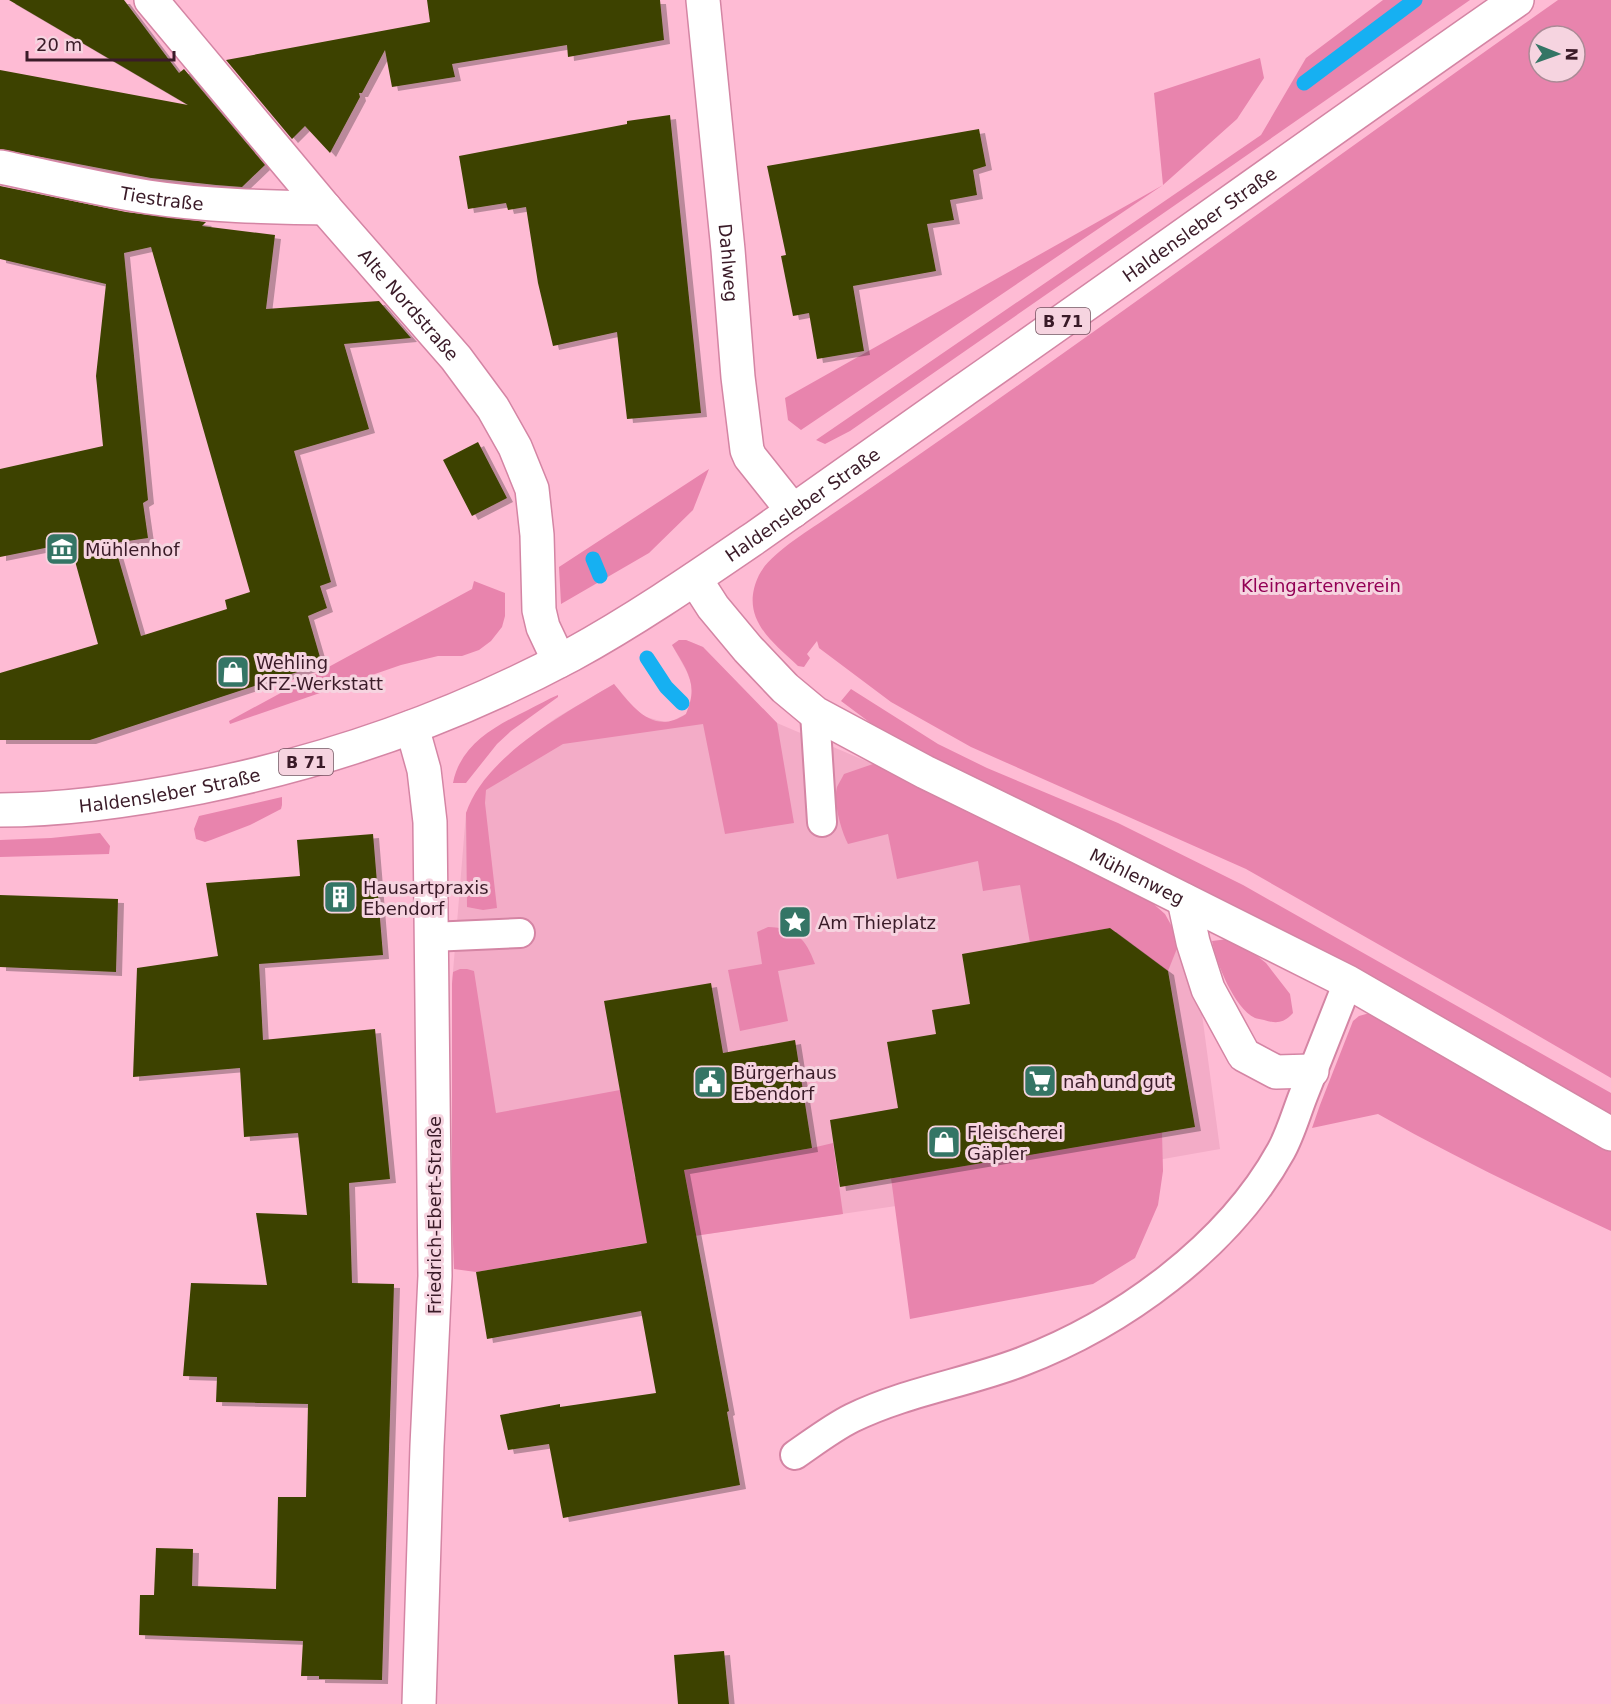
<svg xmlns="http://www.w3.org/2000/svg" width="1611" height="1704" viewBox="0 0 1611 1704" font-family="'DejaVu Sans',sans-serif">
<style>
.built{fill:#f3acc7}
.green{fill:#e884ad;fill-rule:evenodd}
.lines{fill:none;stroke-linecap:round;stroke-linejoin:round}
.stream{stroke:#16b0f2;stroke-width:15}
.building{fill:#3d4200;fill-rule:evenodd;filter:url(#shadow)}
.service-casing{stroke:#d485a4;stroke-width:32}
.minor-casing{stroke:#d485a4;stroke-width:36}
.primary-casing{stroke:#d485a4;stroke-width:36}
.service{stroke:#fff;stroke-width:28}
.minor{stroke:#fff;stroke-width:33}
.primary{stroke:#fff;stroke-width:33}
.labels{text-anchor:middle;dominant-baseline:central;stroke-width:6;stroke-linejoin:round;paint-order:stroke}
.shield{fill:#f6d4e0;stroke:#72525f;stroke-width:1.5}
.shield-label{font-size:16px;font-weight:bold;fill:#3a1b28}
.street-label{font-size:18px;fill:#3a1b28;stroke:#f6d4e0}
.poi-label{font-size:18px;fill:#3a1b28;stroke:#f6d4e0;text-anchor:start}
.park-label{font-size:18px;fill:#930055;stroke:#f6d4e0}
</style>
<defs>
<filter id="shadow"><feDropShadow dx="6" dy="4" stdDeviation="0" flood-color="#0004"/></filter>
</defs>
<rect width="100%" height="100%" fill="#febbd4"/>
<path class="built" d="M 679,640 L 686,640 L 703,647 L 777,723 L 894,773 L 928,793 L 1156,916 L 1197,977 L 1220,1149 L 896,1206 L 633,1245 L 476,1272 L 452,984 L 466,813 L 491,772 L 526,740 L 556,718 L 614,684 L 636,710 L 646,717 L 668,723 L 686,714 L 692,697 L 693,689 L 687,672 L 672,645 Z"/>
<path class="green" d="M 1383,0 L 1470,0 L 850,431 L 825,444 L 816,440 L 1261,135 L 1306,58 Z
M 1558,0 L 1611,0 L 1611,1078 L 1487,1006 L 1246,869 L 971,747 L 891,702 L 819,648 L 817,641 L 807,654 L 810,658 L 804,667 L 798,666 C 770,640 739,617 759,575 C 770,553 810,530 831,515 C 864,493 897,470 930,447 C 1141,300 1348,148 1558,0 ZM 1539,36 L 1575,36 L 1575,72 L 1539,72 Z
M 1260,58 L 1264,78 L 1237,119 L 1163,185 L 801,430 L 788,420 L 785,398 L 1163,185 L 1154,93 Z
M 709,469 L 693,510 L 649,553 L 561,604 L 559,567 Z
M 474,581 L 505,593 L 505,616 L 502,627 L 491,641 L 479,650 L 462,656 L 438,656 L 401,665 L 230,724 L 229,721 L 472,589 Z
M 679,640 L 686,640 L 703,647 L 777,723 L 794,823 L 725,834 L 703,724 L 563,744 L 486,790 L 485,803 L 497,908 L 483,910 L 467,907 L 466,813 C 485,756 565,713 614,684 C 633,707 653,736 686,714 C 699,684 687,671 672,645 Z
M 851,689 L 938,744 L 987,768 L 1118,823 L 1243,885 L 1611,1093 L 1611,1118 L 1282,931 L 1175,876 L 1072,828 L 888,736 L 841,701 Z
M 558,695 L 558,697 L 511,731 L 497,744 L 466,783 L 453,783 C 460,745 495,726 528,710 C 538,705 548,699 558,695 Z
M 873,764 L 894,773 L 928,793 L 971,812 L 1149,900 L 1165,914 L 1180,941 L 1168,971 L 1110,928 L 1030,943 L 1020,885 L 983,891 L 978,861 L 897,879 L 888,834 L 848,844 C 841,831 833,802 837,787 C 839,783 842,778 844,774 Z
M 282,797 L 282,805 L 281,809 L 250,825 L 211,840 L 205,842 L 196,839 L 194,829 L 199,816 Z
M 100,833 L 110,846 L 109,854 L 0,857 L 0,840 L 51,838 Z
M 768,927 C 796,928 806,939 815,964 L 778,971 L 788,1021 L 740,1031 L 728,970 L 762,964 L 757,932 Z
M 1228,939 L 1247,948 L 1266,963 L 1290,994 L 1293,1013 C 1284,1023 1277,1024 1264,1020 C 1261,1019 1257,1019 1255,1018 C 1234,1008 1216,962 1212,941 Z
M 460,969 L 467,969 L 474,971 L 496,1113 L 620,1090 L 635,1178 L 812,1148 L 833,1143 L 843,1214 L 633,1245 L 476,1272 L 454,1269 L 452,1218 L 452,984 L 453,972 Z
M 1366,1014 L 1372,1014 L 1611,1150 L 1611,1231 C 1532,1194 1454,1157 1378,1114 L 1312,1128 L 1320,1105 L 1353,1021 L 1359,1016 Z
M 1162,1132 L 1163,1171 L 1158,1205 L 1135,1258 L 1093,1284 L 910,1319 L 891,1178 Z"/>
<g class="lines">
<path class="stream" d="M 1304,83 L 1415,0
M 593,559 L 600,576
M 647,658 L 666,687 L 682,703"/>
</g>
<path class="building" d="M 9,0 L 124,0 L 179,73 L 184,69 L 265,165 L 242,187 L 216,185 L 151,178 L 0,149 L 0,70 L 188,105 Z
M 427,0 L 660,0 L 664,40 L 568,57 L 567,45 L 452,64 L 455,77 L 392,87 L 385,50 L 362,93 L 359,93 L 360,97 L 330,153 L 305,126 L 292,139 L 226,60 L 430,22 Z
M 670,115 L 701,413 L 627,419 L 617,332 L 553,346 L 538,283 L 526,207 L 508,210 L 506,203 L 468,209 L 459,156 L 627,124 L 627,121 Z
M 979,129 L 986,166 L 973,170 L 977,195 L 950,200 L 954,220 L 927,224 L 936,271 L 853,286 L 864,351 L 817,359 L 809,313 L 793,316 L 781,256 L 786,255 L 767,166 Z
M 0,186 L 126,212 L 206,222 L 202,226 L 275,235 L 266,309 L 379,301 L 411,338 L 344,344 L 369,429 L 294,451 L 331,582 L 320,586 L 327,608 L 308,616 L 322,664 L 90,740 L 0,740 L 0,673 L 98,644 L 70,543 L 0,557 L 0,469 L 103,446 L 96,376 L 106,284 L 0,259 ZM 151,247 L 250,592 L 225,600 L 227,609 L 141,636 L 114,543 L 148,538 L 143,503 L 148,500 L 124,253 Z
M 478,442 L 507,498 L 472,516 L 443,460 Z
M 373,834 L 383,955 L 259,964 L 263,1040 L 375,1029 L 390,1179 L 349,1183 L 352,1283 L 394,1284 L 382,1680 L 319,1679 L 319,1676 L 301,1676 L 303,1641 L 139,1635 L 140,1595 L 154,1595 L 156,1548 L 193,1549 L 192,1586 L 276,1589 L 278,1497 L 306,1497 L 308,1404 L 216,1402 L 217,1377 L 183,1376 L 191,1283 L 267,1285 L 256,1213 L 307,1215 L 298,1133 L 244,1137 L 240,1068 L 133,1077 L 137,968 L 218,956 L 206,883 L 300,876 L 297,840 Z
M 0,895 L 118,899 L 116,972 L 0,967 Z
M 1110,928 L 1168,971 L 1195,1127 L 840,1187 L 830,1120 L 898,1108 L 887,1042 L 936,1034 L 932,1010 L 970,1004 L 962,954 Z
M 711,983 L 723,1053 L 795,1040 L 812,1148 L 684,1170 L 729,1411 L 727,1412 L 740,1485 L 563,1518 L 549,1444 L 508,1450 L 500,1415 L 560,1404 L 560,1407 L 656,1393 L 641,1311 L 487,1339 L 476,1272 L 647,1243 L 604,1001 Z
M 724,1651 L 729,1704 L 678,1704 L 674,1655 Z"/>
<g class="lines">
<defs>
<path id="service" d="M 815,713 L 822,822
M 431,937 L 520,933
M 795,1455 C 814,1442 832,1428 852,1418 C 905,1392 966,1383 1021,1362 C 1121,1324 1228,1247 1281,1151 C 1290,1135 1296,1114 1303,1096 C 1318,1058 1333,1020 1348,982"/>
<g id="minor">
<path id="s1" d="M 151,0 L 325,208 L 456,358 L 493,408 L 515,447 L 532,489 L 537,535 L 539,610 L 543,627 L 559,661"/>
<path id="s2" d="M 703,0 L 728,250 L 738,377 L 747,450 L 750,457 L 793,511"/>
<path id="s3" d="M 0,167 C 49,177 98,189 148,197 C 207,206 266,207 325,208"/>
<path id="s4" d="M 695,579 L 713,607 L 748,649 L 785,688 L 815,713 L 925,772 L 1077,846 L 1348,982 L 1611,1134"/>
<path d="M 412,727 L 424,770 L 430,822 L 435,1276 L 427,1446 L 419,1704"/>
<path d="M 1184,900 L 1193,942 L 1208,989 L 1244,1055 L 1276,1072 L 1312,1071"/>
</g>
<g id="primary">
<path id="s5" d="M 0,810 C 67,810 134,800 200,787 C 330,761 455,717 571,655 C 635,620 696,578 756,537 C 826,488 895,439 964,390 C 1149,261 1331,129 1517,0"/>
</g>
</defs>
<use href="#service" class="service-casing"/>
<use href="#minor" class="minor-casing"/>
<use href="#primary" class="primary-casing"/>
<use href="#service" class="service"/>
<use href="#minor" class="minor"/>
<use href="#primary" class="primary"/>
</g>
<defs>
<symbol id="museum-square" viewBox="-11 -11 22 22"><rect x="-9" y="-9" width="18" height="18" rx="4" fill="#347565" stroke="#f6d4e0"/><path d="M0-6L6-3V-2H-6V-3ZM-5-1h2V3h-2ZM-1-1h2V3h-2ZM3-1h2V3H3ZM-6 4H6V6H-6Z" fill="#fff"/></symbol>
<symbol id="shop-square" viewBox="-11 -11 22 22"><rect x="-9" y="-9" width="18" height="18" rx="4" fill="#347565" stroke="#f6d4e0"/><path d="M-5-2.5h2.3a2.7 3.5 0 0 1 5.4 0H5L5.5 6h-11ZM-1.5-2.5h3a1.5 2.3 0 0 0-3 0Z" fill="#fff"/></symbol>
<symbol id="building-square" viewBox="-11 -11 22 22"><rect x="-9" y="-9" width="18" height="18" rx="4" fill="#347565" stroke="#f6d4e0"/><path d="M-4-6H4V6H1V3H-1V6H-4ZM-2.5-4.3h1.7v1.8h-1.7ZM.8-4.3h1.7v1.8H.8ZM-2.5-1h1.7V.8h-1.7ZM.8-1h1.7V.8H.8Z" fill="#fff"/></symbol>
<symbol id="sight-square" viewBox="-11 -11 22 22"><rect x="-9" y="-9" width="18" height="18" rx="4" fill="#347565" stroke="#f6d4e0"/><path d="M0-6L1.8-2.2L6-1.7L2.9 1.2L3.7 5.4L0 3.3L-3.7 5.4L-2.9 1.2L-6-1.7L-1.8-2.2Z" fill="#fff"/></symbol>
<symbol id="supermarket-square" viewBox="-11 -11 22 22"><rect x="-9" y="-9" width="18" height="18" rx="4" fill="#347565" stroke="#f6d4e0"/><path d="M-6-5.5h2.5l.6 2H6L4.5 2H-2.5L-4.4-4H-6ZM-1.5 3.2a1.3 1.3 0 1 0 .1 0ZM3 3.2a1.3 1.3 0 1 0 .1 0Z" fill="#fff"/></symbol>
<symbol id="civic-square" viewBox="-11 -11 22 22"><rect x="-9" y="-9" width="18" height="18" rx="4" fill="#347565" stroke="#f6d4e0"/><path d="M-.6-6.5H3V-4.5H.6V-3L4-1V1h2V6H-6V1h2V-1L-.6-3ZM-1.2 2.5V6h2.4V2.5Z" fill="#fff"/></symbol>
</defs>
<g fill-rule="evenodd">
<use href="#museum-square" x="43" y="530" width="38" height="38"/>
<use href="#shop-square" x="214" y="653" width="38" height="38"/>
<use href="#building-square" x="321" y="878" width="38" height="38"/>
<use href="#sight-square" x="776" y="903" width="38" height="38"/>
<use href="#supermarket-square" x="1021" y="1062" width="38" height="38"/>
<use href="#civic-square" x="691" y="1063" width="38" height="38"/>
<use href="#shop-square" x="925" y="1123" width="38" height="38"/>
</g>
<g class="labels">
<g class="shield">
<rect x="1036" y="308" width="54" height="26" rx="4.5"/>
<rect x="279" y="749" width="54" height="26" rx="4.5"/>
</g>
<g class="shield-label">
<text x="1063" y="321">B 71</text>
<text x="306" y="762">B 71</text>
</g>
<g class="street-label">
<text stroke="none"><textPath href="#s3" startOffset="165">Tiestraße</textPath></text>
<text stroke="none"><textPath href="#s5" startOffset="1359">Haldensleber Straße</textPath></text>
<text stroke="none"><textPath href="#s2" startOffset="264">Dahlweg</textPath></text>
<text stroke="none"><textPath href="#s1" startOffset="399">Alte Nordstraße</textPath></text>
<text stroke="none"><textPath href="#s5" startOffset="873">Haldensleber Straße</textPath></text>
<text stroke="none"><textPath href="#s5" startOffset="171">Haldensleber Straße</textPath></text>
<text stroke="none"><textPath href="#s4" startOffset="542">Mühlenweg</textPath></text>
<text transform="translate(434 1215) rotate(-90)">Friedrich-Ebert-Straße</text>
</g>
<g class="poi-label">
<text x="85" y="549">Mühlenhof</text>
<text x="256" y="662">Wehling<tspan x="256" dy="21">KFZ-Werkstatt</tspan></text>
<text x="363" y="887">Hausartpraxis<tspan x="363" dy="21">Ebendorf</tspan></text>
<text x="818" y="922">Am Thieplatz</text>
<text x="733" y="1072">Bürgerhaus<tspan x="733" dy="21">Ebendorf</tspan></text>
<text x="1063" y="1081">nah und gut</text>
<text x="967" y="1132">Fleischerei<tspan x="967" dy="21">Gäpler</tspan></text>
</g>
<g class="park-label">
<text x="1321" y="585">Kleingartenverein</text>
</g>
</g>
<g transform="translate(1557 54) rotate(91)"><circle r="28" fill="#f6d4e0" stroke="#ab8a96" stroke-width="1.5"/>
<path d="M0-4.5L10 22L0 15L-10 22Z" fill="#347565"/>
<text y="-9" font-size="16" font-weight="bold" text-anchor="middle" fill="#3a1b28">N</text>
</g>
<path d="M27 51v9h147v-9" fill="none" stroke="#3a1b28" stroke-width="3"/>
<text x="36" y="51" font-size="18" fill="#3a1b28" stroke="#f6d4e0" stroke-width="4.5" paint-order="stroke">20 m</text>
</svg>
